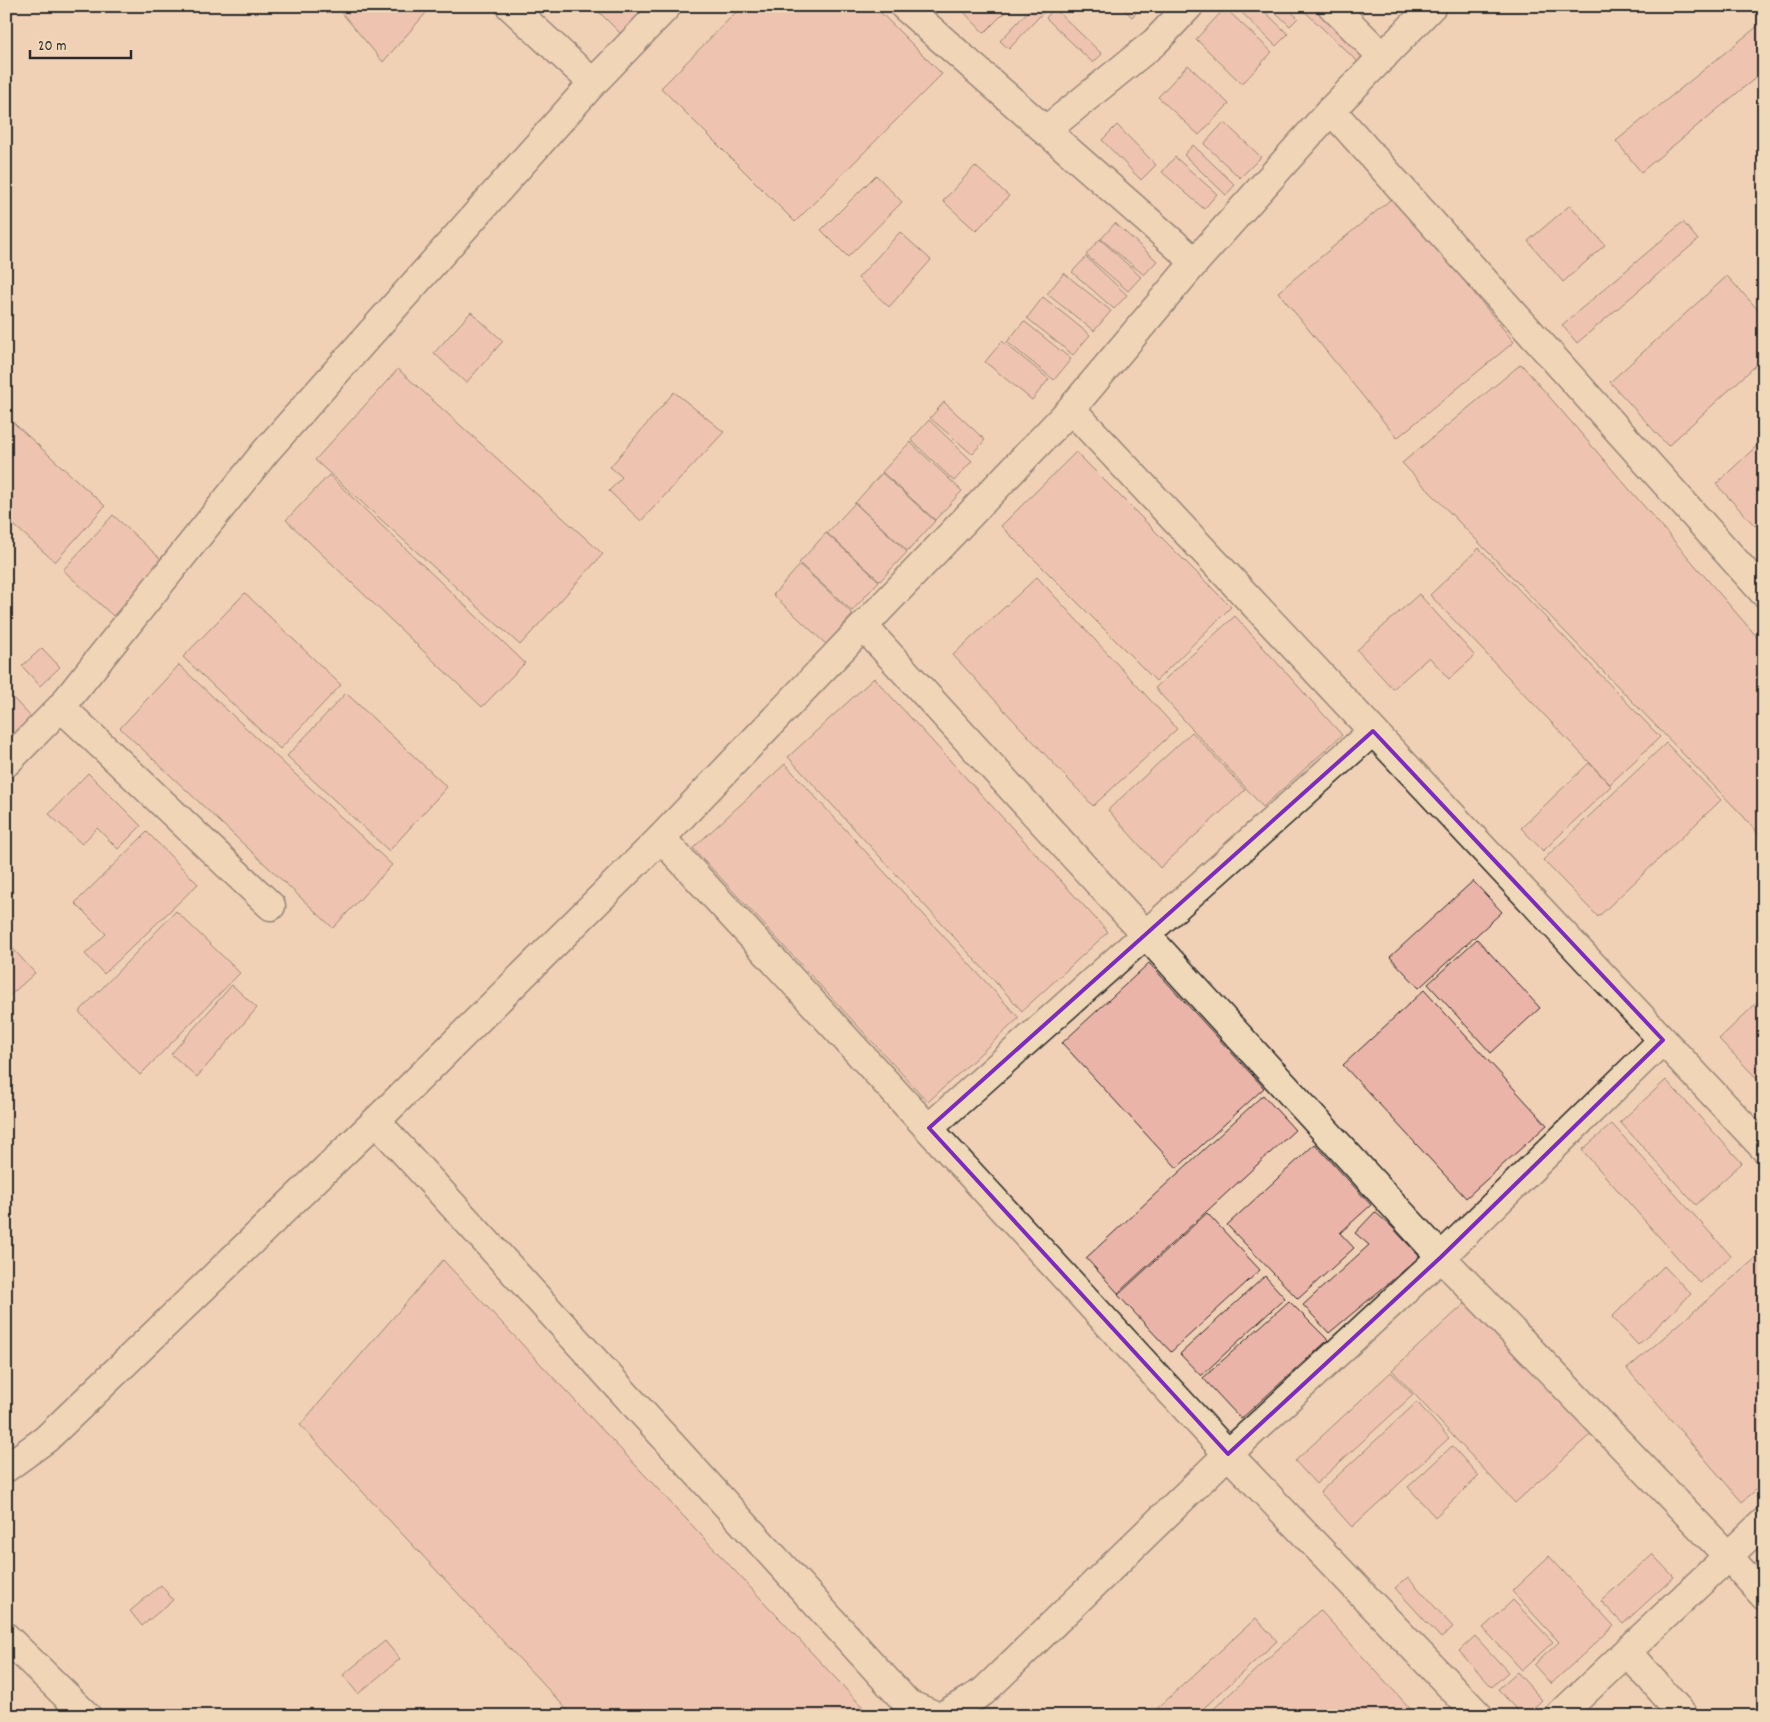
<svg xmlns="http://www.w3.org/2000/svg" width="1770" height="1722" viewBox="0 0 1770 1722" font-family="Dekko,sans-serif">
<style>
.building{fill:#ebb4a9;stroke:#2b2b2b}
.lines{fill:none;stroke-linecap:round;stroke-linejoin:round}
.minor-casing{stroke:#2b2b2b;stroke-width:31}
.tertiary-casing{stroke:#2b2b2b;stroke-width:31}
.minor{stroke:#efd9b8;stroke-width:28}
.tertiary{stroke:#efd9b8;stroke-width:28}
.marked{fill:none;stroke:#7b2cbf;stroke-width:4;stroke-linejoin:round}
</style>
<rect width="100%" height="100%" fill="#f1d1b6"/>
<filter id="ink" filterUnits="userSpaceOnUse"><feTurbulence type="fractalNoise" baseFrequency=".02" numOctaves="2"/><feDisplacementMap in="SourceGraphic" scale="10" xChannelSelector="R" yChannelSelector="G"/><feConvolveMatrix kernelMatrix="1 2 1 2 8 2 1 2 1" color-interpolation-filters="sRGB"/></filter>
<g filter="url(#ink)">
<path class="building" d="M 336,6 L 432,6 L 383,62 Z
M 593,6 L 648,6 L 621,34 Z
M 742,6 L 874,6 L 942,74 L 795,222 L 661,88 Z
M 958,6 L 1011,6 L 984,33 Z
M 1033,6 L 1049,6 L 1009,49 L 1000,41 Z
M 1120,6 L 1142,6 L 1132,17 Z
M 1235,6 L 1259,6 L 1288,34 L 1276,46 Z
M 1269,6 L 1285,6 L 1298,18 L 1290,26 Z
M 1301,6 L 1321,6 L 1371,54 L 1361,65 L 1300,7 Z
M 1054,8 L 1102,54 L 1093,63 L 1046,18 Z
M 1225,8 L 1272,52 L 1242,84 L 1196,39 Z
M 1764,21 L 1764,71 L 1641,172 L 1616,141 Z
M 1188,65 L 1229,104 L 1199,135 L 1158,97 Z
M 1224,122 L 1261,157 L 1240,178 L 1204,144 Z
M 1117,125 L 1156,165 L 1141,180 L 1102,140 Z
M 1193,145 L 1235,185 L 1226,195 L 1184,155 Z
M 1175,157 L 1217,194 L 1204,209 L 1162,172 Z
M 975,166 L 1009,196 L 976,231 L 943,201 Z
M 876,175 L 902,202 L 848,257 L 821,230 Z
M 1395,196 L 1514,342 L 1397,438 L 1278,292 Z
M 1570,205 L 1605,245 L 1563,282 L 1528,241 Z
M 1683,222 L 1698,240 L 1577,343 L 1562,325 Z
M 1115,223 L 1157,261 L 1144,275 L 1101,239 Z
M 900,232 L 931,260 L 889,307 L 858,278 Z
M 1100,239 L 1141,277 L 1128,291 L 1086,255 Z
M 1086,257 L 1127,295 L 1114,309 L 1072,272 Z
M 1064,273 L 1111,311 L 1094,331 L 1047,294 Z
M 1727,276 L 1764,316 L 1764,358 L 1668,446 L 1610,382 Z
M 1043,297 L 1090,335 L 1073,355 L 1027,318 Z
M 471,312 L 503,341 L 466,383 L 434,353 Z
M 1024,321 L 1071,359 L 1054,380 L 1007,342 Z
M 1002,341 L 1049,379 L 1032,400 L 985,362 Z
M 1521,364 L 1764,645 L 1764,841 L 1744,817 L 1402,463 Z
M 398,369 L 603,554 L 520,645 L 315,460 Z
M 674,392 L 724,432 L 641,521 L 609,491 L 622,477 L 610,467 Z
M 944,402 L 985,440 L 972,454 L 930,418 Z
M 6,416 L 105,506 L 55,562 L 6,518 Z
M 929,420 L 972,461 L 954,481 L 911,440 Z
M 1764,439 L 1764,519 L 1755,526 L 1716,484 Z
M 910,442 L 962,491 L 935,520 L 882,472 Z
M 1076,452 L 1231,607 L 1156,681 L 1001,526 Z
M 882,473 L 935,521 L 908,551 L 855,503 Z
M 329,475 L 525,663 L 482,707 L 286,520 Z
M 855,503 L 907,552 L 880,581 L 827,533 Z
M 113,515 L 163,561 L 113,616 L 63,570 Z
M 826,533 L 879,581 L 852,611 L 799,563 Z
M 1479,548 L 1660,737 L 1610,784 L 1430,595 Z
M 800,565 L 853,614 L 826,644 L 773,595 Z
M 1037,577 L 1177,729 L 1093,806 L 953,655 Z
M 245,593 L 341,685 L 280,749 L 183,657 Z
M 1419,594 L 1475,656 L 1449,679 L 1429,657 L 1393,689 L 1357,650 Z
M 1235,616 L 1342,735 L 1263,807 L 1155,688 Z
M 42,648 L 60,667 L 40,686 L 22,666 Z
M 179,665 L 392,865 L 333,928 L 120,728 Z
M 874,678 L 1108,932 L 1022,1011 L 788,757 Z
M 346,693 L 447,787 L 389,851 L 287,756 Z
M 11,696 L 33,719 L 8,743 L 6,741 L 6,701 Z
M 1192,732 L 1245,790 L 1160,868 L 1108,810 Z
M 1666,743 L 1721,800 L 1598,917 L 1543,860 Z
M 1589,763 L 1611,786 L 1543,851 L 1521,828 Z
M 785,764 L 1019,1018 L 928,1102 L 693,848 Z
M 88,773 L 141,826 L 118,849 L 97,828 L 82,844 L 49,814 Z
M 147,832 L 198,884 L 104,974 L 85,954 L 106,934 L 75,903 Z
M 1473,881 L 1502,912 L 1419,988 L 1390,957 Z
M 176,911 L 240,973 L 140,1075 L 79,1012 Z
M 1477,939 L 1540,1008 L 1491,1053 L 1428,984 Z
M 6,941 L 35,973 L 6,999 Z
M 1149,963 L 1264,1088 L 1177,1168 L 1062,1043 Z
M 232,985 L 257,1008 L 197,1077 L 171,1054 Z
M 1424,990 L 1547,1125 L 1466,1198 L 1343,1065 Z
M 1764,996 L 1764,1086 L 1719,1039 Z
M 1666,1080 L 1742,1163 L 1696,1205 L 1620,1122 Z
M 1263,1095 L 1295,1130 L 1118,1293 L 1086,1258 Z
M 1612,1124 L 1731,1256 L 1700,1283 L 1582,1150 Z
M 1315,1144 L 1371,1205 L 1340,1233 L 1354,1248 L 1298,1299 L 1227,1225 Z
M 1375,1212 L 1390,1225 L 1420,1257 L 1329,1333 L 1303,1305 L 1369,1245 L 1355,1233 Z
M 1207,1213 L 1260,1270 L 1171,1352 L 1118,1295 Z
M 1764,1251 L 1764,1483 L 1742,1502 L 1627,1369 Z
M 443,1260 L 871,1716 L 573,1716 L 300,1425 Z
M 1664,1266 L 1691,1294 L 1638,1345 L 1612,1317 Z
M 1265,1276 L 1285,1298 L 1201,1376 L 1180,1354 Z
M 1470,1299 L 1593,1432 L 1515,1503 L 1392,1370 Z
M 1289,1301 L 1328,1340 L 1241,1419 L 1203,1378 Z
M 1391,1372 L 1413,1395 L 1316,1484 L 1295,1461 Z
M 1417,1402 L 1449,1438 L 1352,1527 L 1320,1492 Z
M 1452,1446 L 1479,1476 L 1435,1517 L 1408,1487 Z
M 1652,1554 L 1674,1577 L 1623,1624 L 1601,1601 Z
M 1549,1556 L 1614,1626 L 1551,1684 L 1534,1665 L 1559,1642 L 1512,1591 Z
M 1408,1577 L 1453,1627 L 1441,1638 L 1395,1588 Z
M 161,1585 L 173,1600 L 142,1626 L 130,1611 Z
M 1513,1600 L 1553,1642 L 1522,1670 L 1483,1628 Z
M 1320,1610 L 1417,1716 L 1206,1716 Z
M 1256,1618 L 1277,1641 L 1195,1716 L 1149,1716 Z
M 1475,1636 L 1508,1672 L 1492,1687 L 1459,1651 Z
M 385,1641 L 400,1659 L 358,1694 L 343,1675 Z
M 1517,1672 L 1542,1700 L 1525,1716 L 1522,1716 L 1498,1689 Z"/>
<g class="lines">
<defs>
<path id="minor" d="M 510,6 L 593,83
M 904,6 L 1195,262
M 1332,6 L 1383,57
M 1331,110 L 1764,593
M 1045,131 L 1155,42 L 1189,6
M 1071,409 L 1764,1148
M 864,627 L 1441,1257 L 1728,1556 L 1764,1596
M 61,707 L 271,906
M 6,763 L 61,707 L 266,451 L 593,83 L 667,6
M 661,838 L 1228,1454 L 1479,1716
M 376,1121 L 908,1704 L 937,1716
M 929,1128 L 1373,731
M 1627,1652 L 1684,1716
M 942,1716 L 983,1692 L 1228,1454 L 1441,1257 L 1663,1040
M 1559,1716 L 1764,1522"/>
<path id="tertiary" d="M 6,1468 L 46,1439 L 376,1121 L 661,838 L 1071,409 L 1195,262 L 1331,110 L 1432,6
M 6,1637 L 87,1716"/>
</defs>
<use href="#minor" class="minor-casing"/>
<use href="#tertiary" class="tertiary-casing"/>
<use href="#minor" class="minor"/>
<use href="#tertiary" class="tertiary"/>
</g>
</g>
<path d="M0 0H1770V1722H0ZM 1373,731 L 1663,1040 L 1441,1257 L 1228,1454 L 929,1128 Z" fill="#f1d1b6" fill-opacity=".55" fill-rule="evenodd"/>
<path class="marked" d="M 1373,731 L 1663,1040 L 1441,1257 L 1228,1454 L 929,1128 Z"/>
<rect width="1770" height="1722" fill="none" stroke="#efd9b8" stroke-width="25"/>
<rect x="12" y="12" width="1745" height="1697" fill="none" stroke="#2b2b2b" stroke-width="2" filter="url(#ink)"/>
<path d="M30 50v8h101v-8" fill="none" stroke="#2b2b2b" stroke-width="2.5"/>
<text x="38" y="50" font-size="15" fill="#2b2b2b" stroke="#efd9b8" stroke-width="4" paint-order="stroke">20 m</text>
</svg>
